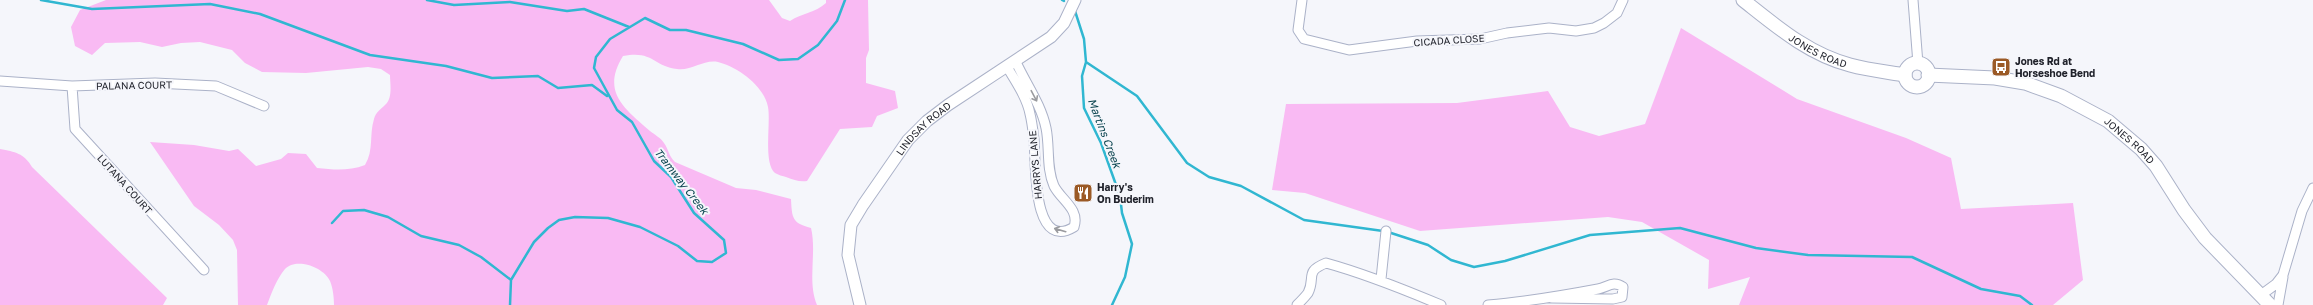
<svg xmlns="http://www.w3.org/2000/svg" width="2313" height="305" viewBox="0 0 2313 305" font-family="'Golos Text',sans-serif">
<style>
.green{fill:#f9baf3}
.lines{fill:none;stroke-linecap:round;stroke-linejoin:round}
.stream{stroke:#30b7d1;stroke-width:2.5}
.minor-casing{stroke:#abb2c8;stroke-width:11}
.tertiary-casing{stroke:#abb2c8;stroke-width:13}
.secondary-casing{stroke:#abb2c8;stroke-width:15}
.minor{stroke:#fff;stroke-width:9}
.tertiary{stroke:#fff;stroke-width:11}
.secondary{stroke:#fff;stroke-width:13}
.oneway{stroke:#9a9b9f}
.labels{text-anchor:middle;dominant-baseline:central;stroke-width:4;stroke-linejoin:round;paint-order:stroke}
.street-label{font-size:10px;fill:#1f212a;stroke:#f5f6fb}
.poi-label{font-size:10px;font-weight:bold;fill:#1f212a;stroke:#f5f6fb;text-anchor:start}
.water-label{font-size:11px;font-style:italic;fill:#0d4651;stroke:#f5f6fb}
</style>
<rect width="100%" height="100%" fill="#f5f6fb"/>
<path class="green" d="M 106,0 L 769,0 L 782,18 L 790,21 C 802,13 815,13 826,3 L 826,0 L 868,0 L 869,50 L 866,58 L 866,83 L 895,91 L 898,108 L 877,116 L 872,127 L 840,129 L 807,181 C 799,182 794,180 786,177 C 783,176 778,175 775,173 C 763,163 771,123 768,107 C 764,86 738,67 718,62 C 704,59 692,71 677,69 C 653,66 653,50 623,56 C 601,92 624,108 650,131 C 655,135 661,138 664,143 C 669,150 668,155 675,162 L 736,188 L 756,190 L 791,199 C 792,218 792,223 811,228 C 817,253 807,281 817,305 L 334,305 C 334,298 333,288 330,281 C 324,267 296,257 285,269 C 277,278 271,294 267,305 L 238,305 L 237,250 L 233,240 L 219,225 L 194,206 L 150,142 L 194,145 L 229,151 L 238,149 L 256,166 L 281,159 L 288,153 L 306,154 L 317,168 C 335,170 349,171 365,165 C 374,150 369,135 374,119 C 376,112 380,110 385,105 C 393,98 390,84 390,75 L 381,69 L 368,67 L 306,73 L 262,72 L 245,63 L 232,50 L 200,42 L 181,43 L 162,47 L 140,42 L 105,43 L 92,55 L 75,46 L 71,27 L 80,10 Z
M 1681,28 L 1797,99 L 1906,138 L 1951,158 L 1961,209 L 2073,203 L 2083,280 L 2053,305 L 1739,305 L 1750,277 L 1708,289 L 1709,260 L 1642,222 L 1608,217 L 1420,231 L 1305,193 L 1272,190 L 1286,104 L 1457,103 L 1548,91 L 1570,127 L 1599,136 L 1645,124 Z
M 0,149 C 15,152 24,153 32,167 L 167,298 L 163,305 L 0,305 Z"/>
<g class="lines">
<path class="stream" d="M 41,0 L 92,9 L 210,4 L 260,14 L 370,55 L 446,66 L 492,78 L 538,76 L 558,88 L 592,85 L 607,96
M 427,0 L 454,5 L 510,2 L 567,11 L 584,9 L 629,27
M 1062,0 L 1064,1
M 1075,11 L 1084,39 L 1086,62 L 1082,76 L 1084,108 L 1101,143 L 1120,196 L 1122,213 L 1132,244 L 1125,277 L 1112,305
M 1086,62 L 1137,96 L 1187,163 L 1209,177 L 1241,186 L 1304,220 L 1383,231
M 332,223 L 343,211 L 364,210 L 388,217 L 421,236 L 459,245 L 481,257 L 511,280
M 1388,232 L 1428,245 L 1451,260 L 1474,267 L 1505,261 L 1590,235 L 1680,228 L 1756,248 L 1808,255 L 1912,257 L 1981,289 L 2020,296 L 2032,305
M 510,305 L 511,280 L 534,242 L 548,228 L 559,220 L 575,217 L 608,218 L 640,227 L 678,246 L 697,261 L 712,262 L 726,253 L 724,240 L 694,213 L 671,177 L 654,161 L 632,122 L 617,110 L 594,68 L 596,57 L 610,39 L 645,18 L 670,30 L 686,30 L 743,44 L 779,60 L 798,59 L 818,45 L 837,21 L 845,0"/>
<defs>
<path id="minor" d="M 1302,0 L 1298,30 L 1304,39 L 1349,50 L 1417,41 L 1480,39 L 1507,33 L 1549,28 L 1576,31 L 1594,28 L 1604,23 L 1617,13 L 1623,0
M 1913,0 L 1918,64
M 1007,67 C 1016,82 1027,98 1030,114 C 1032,122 1033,131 1034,139 C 1036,159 1031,253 1074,227 C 1080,209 1061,200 1054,186 C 1046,168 1050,147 1046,128 C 1041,104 1026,84 1016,62
M 0,81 L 72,86 L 155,83 L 216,86 L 264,106
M 72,86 L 75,129 L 204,270
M 1381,279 L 1386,231
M 2261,295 L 2276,284 L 2283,275 L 2302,211 L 2313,188
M 1297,305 C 1301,301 1305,297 1308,293 C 1316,277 1304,272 1326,263 C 1366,274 1403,289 1441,305
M 1488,305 C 1525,302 1561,296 1598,289 C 1608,287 1613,280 1623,287 L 1622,297 L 1613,299 L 1552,298
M 2278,305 L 2283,277"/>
<g id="tertiary">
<path id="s1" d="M 860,305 L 848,255 L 851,225 L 863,205 L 908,140 L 927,121 L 948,105 L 1051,37 L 1064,23 L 1075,0"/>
</g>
<g id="secondary">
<path id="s2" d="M 1743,0 C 1776,26 1808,54 1850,65 C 1868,70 1887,72 1905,75"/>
<circle cx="1917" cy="75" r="12"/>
<path id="s3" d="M 1928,75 L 1995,78 L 2025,83 L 2061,96 L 2108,121 L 2141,149 L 2156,166 L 2184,210 L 2205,238 L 2270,305"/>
</g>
</defs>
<use href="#minor" class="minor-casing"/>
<use href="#tertiary" class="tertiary-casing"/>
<use href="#secondary" class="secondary-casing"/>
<use href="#minor" class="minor"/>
<use href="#tertiary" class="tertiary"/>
<use href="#secondary" class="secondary"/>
</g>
<defs><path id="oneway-shaft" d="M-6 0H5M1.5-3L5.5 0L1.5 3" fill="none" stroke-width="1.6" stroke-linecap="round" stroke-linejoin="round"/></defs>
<g class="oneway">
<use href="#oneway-shaft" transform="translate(1034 96) rotate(62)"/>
<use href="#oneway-shaft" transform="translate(1060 230) rotate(-164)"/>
</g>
<defs>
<symbol id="bus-square" viewBox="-11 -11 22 22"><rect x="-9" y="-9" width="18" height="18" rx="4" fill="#9b5a26" stroke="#f5f6fb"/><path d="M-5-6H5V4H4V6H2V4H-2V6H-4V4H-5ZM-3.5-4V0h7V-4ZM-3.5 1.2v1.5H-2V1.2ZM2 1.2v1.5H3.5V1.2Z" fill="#fff"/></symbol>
<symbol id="restaurant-square" viewBox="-11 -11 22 22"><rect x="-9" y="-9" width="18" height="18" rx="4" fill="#9b5a26" stroke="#f5f6fb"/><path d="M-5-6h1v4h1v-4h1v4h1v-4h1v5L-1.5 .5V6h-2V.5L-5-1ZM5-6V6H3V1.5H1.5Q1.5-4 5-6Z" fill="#fff"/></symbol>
</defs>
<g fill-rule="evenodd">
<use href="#bus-square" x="1990" y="56" width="22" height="22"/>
<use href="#restaurant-square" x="1072" y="182" width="22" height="22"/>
</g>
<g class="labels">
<g class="street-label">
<text transform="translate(1449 40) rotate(-4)">CICADA CLOSE</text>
<text stroke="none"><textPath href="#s2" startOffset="91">JONES ROAD</textPath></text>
<text transform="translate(134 85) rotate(-1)">PALANA COURT</text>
<text stroke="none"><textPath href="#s1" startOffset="203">LINDSAY ROAD</textPath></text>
<text stroke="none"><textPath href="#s3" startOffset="218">JONES ROAD</textPath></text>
<text transform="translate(1035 165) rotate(-95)">HARRYS LANE</text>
<text transform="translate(125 184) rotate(48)">LUTANA COURT</text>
</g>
<g class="poi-label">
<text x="2015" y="61">Jones Rd at<tspan x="2015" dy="12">Horseshoe Bend</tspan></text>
<text x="1097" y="187">Harry's<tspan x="1097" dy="12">On Buderim</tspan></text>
</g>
<g class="water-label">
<text transform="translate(1105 133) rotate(69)">Martins Creek</text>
<text transform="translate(682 181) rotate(52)">Tramway Creek</text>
</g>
</g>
</svg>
